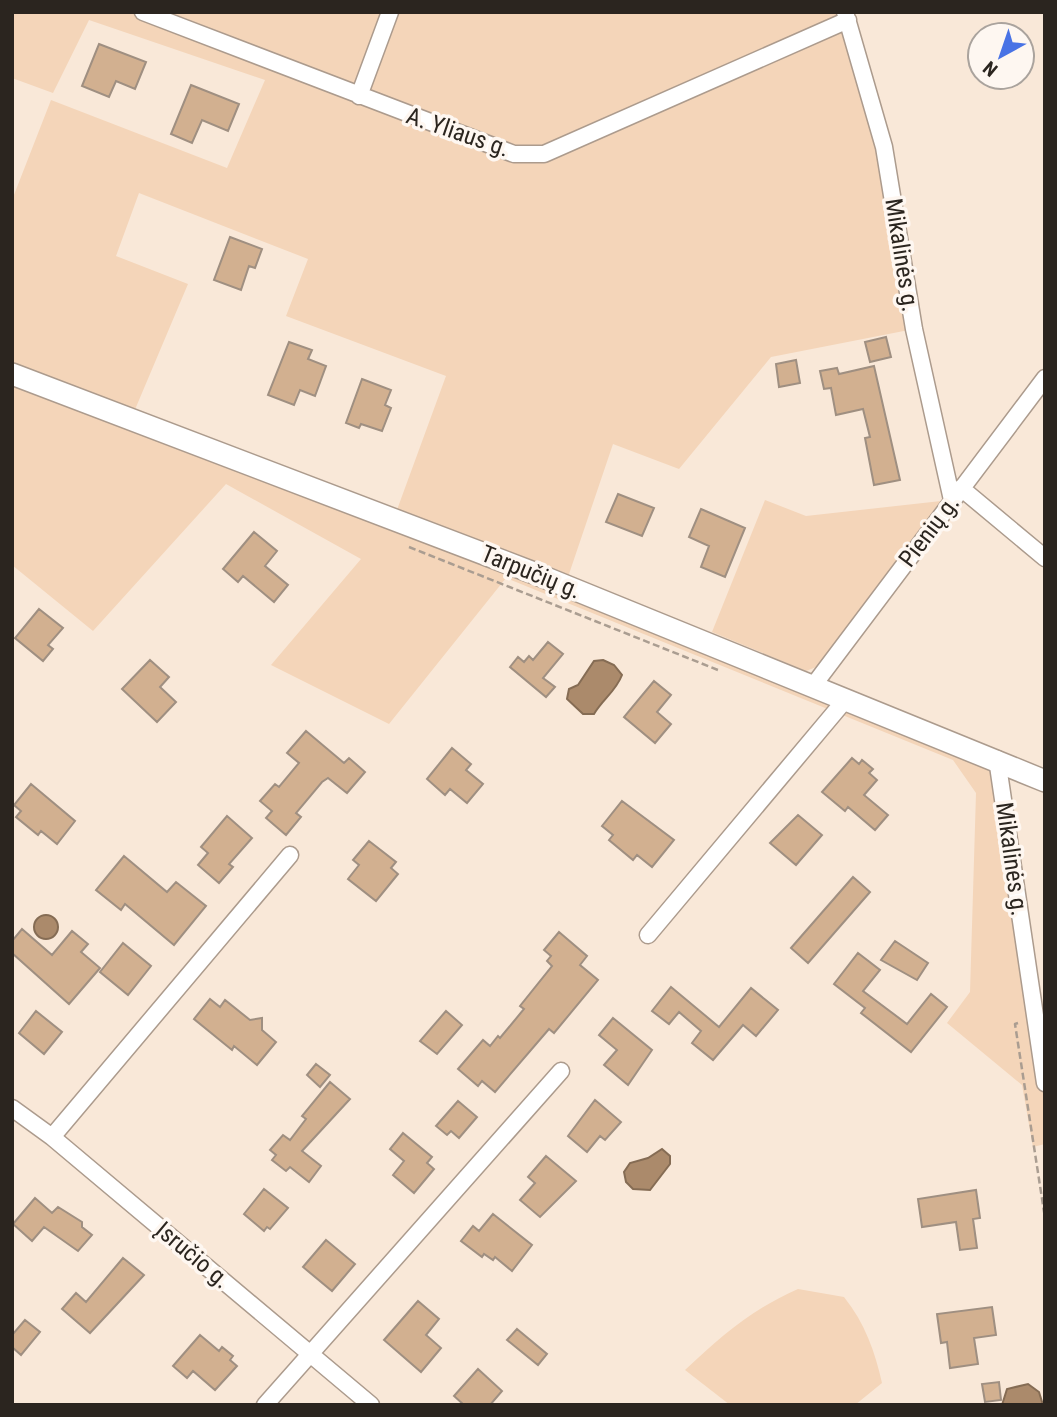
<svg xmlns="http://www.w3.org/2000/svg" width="1057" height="1417" viewBox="0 0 1057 1417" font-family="'Roboto Condensed',sans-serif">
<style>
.green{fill:#f4d5b9;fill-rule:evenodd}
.water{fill:#ab8a6b;stroke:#856c54;stroke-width:2}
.building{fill:#d2b090;stroke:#9f8f81;stroke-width:2}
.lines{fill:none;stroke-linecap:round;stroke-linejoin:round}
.street-casing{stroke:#ac9b8d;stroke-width:19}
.secondary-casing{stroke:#ac9b8d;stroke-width:24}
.path{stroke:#aa9d91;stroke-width:2.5;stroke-dasharray:7 3.5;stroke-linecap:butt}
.street{stroke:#fff;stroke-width:16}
.secondary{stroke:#fff;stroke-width:21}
.labels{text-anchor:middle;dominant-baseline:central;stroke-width:7;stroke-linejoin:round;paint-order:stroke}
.street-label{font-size:24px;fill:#2b251f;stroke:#fef7f1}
</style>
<rect width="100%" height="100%" fill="#f9e8d8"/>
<path class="green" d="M 12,12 L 845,12 L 855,43 L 914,329 L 771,357 L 679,469 L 613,444 L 568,577 L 997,759 L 1045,1083 L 1045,1144 L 1033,1147 L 1022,1085 L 947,1023 L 970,992 L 976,793 L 953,760 L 506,578 L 389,724 L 271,665 L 361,559 L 226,484 L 93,631 L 12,565 L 12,200 L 51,100 L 227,168 L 265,80 L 89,20 L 53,93 L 12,78 ZM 139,193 L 308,259 L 286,316 L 446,376 L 394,518 L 131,419 L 188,284 L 116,256 Z
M 765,500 L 806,516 L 941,501 L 824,664 L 806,671 L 712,632 Z
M 798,1289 L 844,1297 C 865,1323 875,1352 882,1383 L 855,1405 L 730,1405 L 685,1370 C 723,1335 749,1311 798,1289 Z"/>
<path class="water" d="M 603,660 L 614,665 L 622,675 C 616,691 603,699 594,714 L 583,714 L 567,699 L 569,689 L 578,685 L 594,661 Z
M34 927a12 12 0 1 1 24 0a12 12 0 1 1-24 0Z
M 662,1149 L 670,1156 L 670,1164 L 650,1190 L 633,1189 L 626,1182 L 624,1172 L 630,1163 L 648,1158 Z
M 1028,1384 L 1039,1392 L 1043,1405 L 1002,1405 L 1007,1389 Z"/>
<path class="building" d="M 99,44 L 146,62 L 135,89 L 116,81 L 109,97 L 82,86 Z
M 191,85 L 239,104 L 228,131 L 202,120 L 192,143 L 171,134 Z
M 230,237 L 262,249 L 255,268 L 249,266 L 241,290 L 214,280 Z
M 886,337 L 891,357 L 870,362 L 865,342 Z
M 289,342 L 312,350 L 308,359 L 326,366 L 315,396 L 300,390 L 294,405 L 268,395 Z
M 796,360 L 800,383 L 779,387 L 776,364 Z
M 874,366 L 900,480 L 874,485 L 865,438 L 870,437 L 863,409 L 836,415 L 831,388 L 824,389 L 820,371 L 837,368 L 839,374 Z
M 362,379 L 391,390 L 385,405 L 391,408 L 382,431 L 361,424 L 359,428 L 346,423 Z
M 618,494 L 654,508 L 642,536 L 606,522 Z
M 701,509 L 745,528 L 725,577 L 701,567 L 709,546 L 689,537 Z
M 254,532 L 277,551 L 265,566 L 288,585 L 274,602 L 243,576 L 238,582 L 223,569 Z
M 39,609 L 63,628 L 48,645 L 53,649 L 43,661 L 15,638 Z
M 548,642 L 563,654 L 543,678 L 555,687 L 546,697 L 510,667 L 518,657 L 524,662 L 529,656 L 533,660 Z
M 150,660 L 169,677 L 160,687 L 176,702 L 157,722 L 122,689 Z
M 654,681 L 671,695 L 657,712 L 671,724 L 655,743 L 624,717 Z
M 306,731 L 344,763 L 349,758 L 365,772 L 347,793 L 328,778 L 322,782 L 296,813 L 301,817 L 286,835 L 266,818 L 272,811 L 260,801 L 275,784 L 279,787 L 299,763 L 287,753 Z
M 452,748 L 471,764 L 466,770 L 483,784 L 467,803 L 450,789 L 445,795 L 427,779 Z
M 852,758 L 859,764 L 862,760 L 873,769 L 869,773 L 877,780 L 864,795 L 888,815 L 875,830 L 848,807 L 845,811 L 822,792 Z
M 31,784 L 75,821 L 57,844 L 41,831 L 38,835 L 16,817 L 21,811 L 14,805 Z
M 622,801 L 674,840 L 652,867 L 637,855 L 633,860 L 609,840 L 613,835 L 602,826 Z
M 798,815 L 822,835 L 796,865 L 770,843 Z
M 227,816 L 252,838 L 229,864 L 233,867 L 219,883 L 198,865 L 208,853 L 201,847 Z
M 369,841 L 396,862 L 391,868 L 398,874 L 376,901 L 348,879 L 359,865 L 353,860 Z
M 124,856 L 167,892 L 176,882 L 206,906 L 174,945 L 125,904 L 121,910 L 96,890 Z
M 853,877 L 870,892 L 808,963 L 791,948 Z
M 22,929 L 52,955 L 72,931 L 88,944 L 81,952 L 100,968 L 69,1004 L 12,953 L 12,941 Z
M 559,932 L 587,956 L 580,965 L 598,980 L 554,1033 L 549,1029 L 495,1092 L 482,1081 L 478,1086 L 458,1069 L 483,1040 L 490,1046 L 498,1036 L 500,1038 L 524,1009 L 520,1006 L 552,966 L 547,961 L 551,956 L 544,950 Z
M 895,941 L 928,963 L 917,980 L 881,960 Z
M 123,943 L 151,966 L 128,995 L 100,972 Z
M 858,953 L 880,970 L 863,991 L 907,1024 L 931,994 L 947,1007 L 911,1052 L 861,1013 L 865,1008 L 834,984 Z
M 671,987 L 719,1027 L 751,988 L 778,1010 L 756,1036 L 743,1025 L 713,1060 L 692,1043 L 701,1031 L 679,1012 L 669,1024 L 652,1011 Z
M 210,999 L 220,1007 L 225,1000 L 250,1020 L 262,1018 L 262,1030 L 276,1042 L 257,1065 L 234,1046 L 232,1050 L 194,1019 Z
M 36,1011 L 62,1032 L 44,1054 L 19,1033 Z
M 446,1011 L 462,1025 L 437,1054 L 420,1041 Z
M 613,1018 L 652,1050 L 628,1085 L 604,1065 L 617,1050 L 599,1035 Z
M 316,1064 L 330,1075 L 320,1087 L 307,1075 Z
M 330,1082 L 350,1099 L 302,1151 L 321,1166 L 309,1182 L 290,1167 L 286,1171 L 272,1160 L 276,1155 L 270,1150 L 283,1135 L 290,1140 L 306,1119 L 302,1116 Z
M 595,1100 L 621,1122 L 605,1140 L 600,1136 L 587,1152 L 568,1136 Z
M 458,1101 L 477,1117 L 459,1138 L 451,1131 L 447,1135 L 436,1126 Z
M 403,1133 L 432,1157 L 427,1163 L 434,1169 L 414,1193 L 393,1175 L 404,1161 L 390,1149 Z
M 546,1156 L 576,1181 L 540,1217 L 520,1200 L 535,1183 L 528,1177 Z
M 264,1189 L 288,1208 L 270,1229 L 267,1227 L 264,1231 L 244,1214 Z
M 976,1190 L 980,1218 L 973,1219 L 977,1248 L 960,1250 L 956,1222 L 922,1227 L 918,1199 Z
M 35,1198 L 52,1213 L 58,1207 L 82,1222 L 82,1227 L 92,1235 L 78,1251 L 44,1227 L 32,1241 L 13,1224 Z
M 493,1214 L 532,1245 L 512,1271 L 495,1257 L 493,1260 L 484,1254 L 482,1257 L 461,1241 L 473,1226 L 479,1231 Z
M 326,1240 L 355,1264 L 332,1291 L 303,1267 Z
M 123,1258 L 144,1275 L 90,1333 L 62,1309 L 76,1293 L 86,1302 Z
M 418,1301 L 439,1319 L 426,1335 L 441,1348 L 421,1372 L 384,1340 Z
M 992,1307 L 996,1335 L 974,1338 L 978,1364 L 950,1368 L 947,1342 L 941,1343 L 937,1314 Z
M 25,1320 L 40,1332 L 21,1355 L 12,1347 L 12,1335 Z
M 517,1329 L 547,1354 L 538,1365 L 507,1340 Z
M 200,1335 L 219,1351 L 222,1347 L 233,1356 L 230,1360 L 237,1366 L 215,1390 L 193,1371 L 187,1378 L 173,1366 Z
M 478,1369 L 502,1391 L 490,1405 L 464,1405 L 454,1396 Z
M 999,1382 L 1001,1400 L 985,1402 L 982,1384 Z"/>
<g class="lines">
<defs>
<path id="street" d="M 143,12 L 514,154 L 544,154 L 848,20
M 845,12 L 884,147 L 914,329 L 952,500
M 359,96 L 390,12
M 961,488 L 1045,558
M 813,686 L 1045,378
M 997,759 L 1045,1083
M 648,935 L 846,699
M 12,1108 L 52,1137 L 371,1405
M 52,1137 L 290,855
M 265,1405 L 561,1071"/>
<path id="secondary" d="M 12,374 L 534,573 L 1045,781"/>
</defs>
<use href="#street" class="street-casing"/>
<use href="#secondary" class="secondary-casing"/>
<path class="path" d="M 409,547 L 718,670
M 1018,1023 L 1015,1024 L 1045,1218"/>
<use href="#street" class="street"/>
<use href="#secondary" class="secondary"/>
</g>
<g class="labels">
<g class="street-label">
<text transform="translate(458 132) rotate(19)">A. Yliaus g.</text>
<text transform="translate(902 255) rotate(81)">Mikalinės g.</text>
<text transform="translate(929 531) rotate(-53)">Pienių g.</text>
<text transform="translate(531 572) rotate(22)">Tarpučių g.</text>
<text transform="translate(1012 859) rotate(82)">Mikalinės g.</text>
<text transform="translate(193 1255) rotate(40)">Įsručio g.</text>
</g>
</g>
<rect width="1057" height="1417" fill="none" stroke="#2b251f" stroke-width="28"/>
<g transform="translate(1001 56) rotate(220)"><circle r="33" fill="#fef7f1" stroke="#aaa39d" stroke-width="2"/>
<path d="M0-5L12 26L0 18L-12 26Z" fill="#4973e5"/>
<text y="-10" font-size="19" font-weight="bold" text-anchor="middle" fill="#2b251f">N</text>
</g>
</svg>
